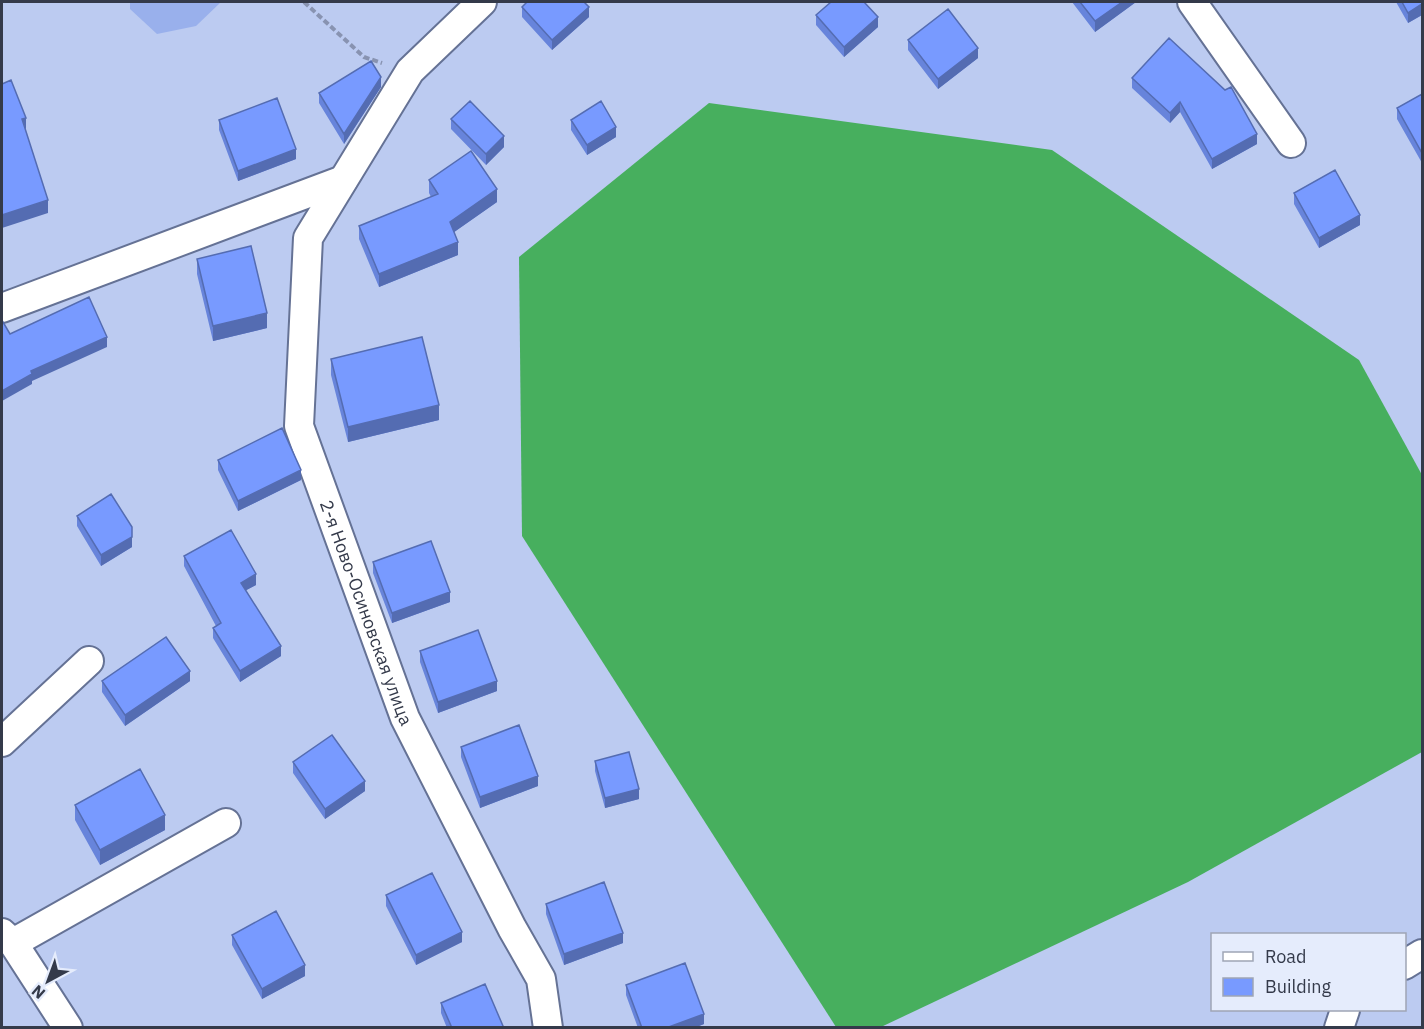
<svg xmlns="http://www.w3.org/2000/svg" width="1424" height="1029" viewBox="0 0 1424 1029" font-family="'IBM Plex Sans',sans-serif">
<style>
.forest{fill:#47af5e}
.water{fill:#99b0ec}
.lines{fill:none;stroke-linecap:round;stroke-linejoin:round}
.minor-casing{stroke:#657295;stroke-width:32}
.path{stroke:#8893b1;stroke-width:4;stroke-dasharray:6 3;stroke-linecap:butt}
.minor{stroke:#fff;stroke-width:28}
.wall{fill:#6784db}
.shaded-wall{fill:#546cb2}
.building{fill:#789aff;stroke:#546cb2;stroke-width:1.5}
.labels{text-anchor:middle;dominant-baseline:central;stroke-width:5;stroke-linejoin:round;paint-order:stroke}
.street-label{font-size:18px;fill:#343a4a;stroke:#e5ecfc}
</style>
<rect width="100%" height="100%" fill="#bccbf1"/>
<path class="forest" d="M 709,103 L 1052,150 L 1359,360 L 1422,475 L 1422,752 L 1188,882 L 881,1027 L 836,1027 L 522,536 L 519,257 Z"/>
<path class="water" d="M 130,2 L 221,2 L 196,26 L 157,34 L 130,9 Z"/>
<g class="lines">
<defs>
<g id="minor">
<path id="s1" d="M 482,2 L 410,71 L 308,238 L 299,426 L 405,718 L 512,928 L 541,979 L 548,1028"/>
<path d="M 1192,2 L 1291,143"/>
<path d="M 2,308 L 343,180"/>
<path d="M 2,742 L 89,661"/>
<path d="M 2,933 L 13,943 L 68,1028"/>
<path d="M 13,943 L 226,823"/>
<path d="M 1404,965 L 1422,954"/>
<path d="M 1339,1028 L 1345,1010"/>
</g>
</defs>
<use href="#minor" class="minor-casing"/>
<path class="path" d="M 304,2 L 364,57 L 382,63"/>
<use href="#minor" class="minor"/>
</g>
<path class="wall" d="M 1072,2 L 1136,2 L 1095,32 Z
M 1396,2 L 1422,2 L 1422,15 L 1408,23 Z
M 522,7 L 589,17 L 552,50 L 522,17 Z
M 816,15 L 878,27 L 844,57 L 816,25 Z
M 908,40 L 978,58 L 938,89 L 908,50 Z
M 1132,78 L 1257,134 L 1257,144 L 1212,169 L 1180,112 L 1170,123 L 1132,88 Z
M 381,87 L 344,144 L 319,103 L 319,93 Z
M 1422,94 L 1422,163 L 1397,119 L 1397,108 Z
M 451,119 L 504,147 L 486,165 L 451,129 Z
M 219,120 L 296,159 L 238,181 L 219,130 Z
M 571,120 L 616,137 L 587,155 L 571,130 Z
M 429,180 L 497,202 L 454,232 L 458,255 L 379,287 L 359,239 L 359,226 L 431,197 L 429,193 Z
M 1294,193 L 1360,225 L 1319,248 L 1294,204 Z
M 197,259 L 267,328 L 213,341 L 197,274 Z
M 331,359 L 439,420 L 348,442 L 331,375 Z
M 218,460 L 301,480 L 238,511 L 218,470 Z
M 77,516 L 132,547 L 101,566 L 77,526 Z
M 184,556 L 256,585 L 246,590 L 281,656 L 240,682 L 213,638 L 213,628 L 216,626 L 184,566 Z
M 373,562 L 450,602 L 392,623 L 373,573 Z
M 420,651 L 497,691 L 438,713 L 420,662 Z
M 102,681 L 190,681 L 125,726 L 102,692 Z
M 461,747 L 538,786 L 480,808 L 461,757 Z
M 595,761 L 639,799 L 605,808 L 595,771 Z
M 293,762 L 365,791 L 325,819 L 293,773 Z
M 75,805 L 165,830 L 100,865 L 75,820 Z
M 386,895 L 462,942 L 416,965 L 386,906 Z
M 546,904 L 623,943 L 564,965 L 546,914 Z
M 232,935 L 305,976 L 262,999 L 232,945 Z
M 626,985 L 704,1024 L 694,1028 L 638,1028 L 626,995 Z
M 441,1003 L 503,1028 L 447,1028 L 441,1013 Z"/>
<path class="shaded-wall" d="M 1122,2 L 1136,2 L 1095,32 L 1095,21 Z
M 1422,4 L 1422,15 L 1408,23 L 1408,13 Z
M 589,7 L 589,17 L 552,50 L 552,40 Z
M 878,17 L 878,27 L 844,57 L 844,47 Z
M 978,48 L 978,58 L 938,89 L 938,79 Z
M 381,77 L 381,87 L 344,144 L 344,134 Z
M 1180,102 L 1180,112 L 1170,123 L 1170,113 Z
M 26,118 L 26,131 L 22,119 Z
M 616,127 L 616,137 L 587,155 L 587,145 Z
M 1257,134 L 1257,144 L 1212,169 L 1212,159 Z
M 504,136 L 504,147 L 486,165 L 486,154 Z
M 296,149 L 296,159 L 238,181 L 238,171 Z
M 497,189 L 497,202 L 450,235 L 450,222 Z
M 48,200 L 48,213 L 2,228 L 2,215 Z
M 1360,215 L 1360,225 L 1319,248 L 1319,238 Z
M 458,242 L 458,255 L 379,287 L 379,274 Z
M 267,313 L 267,328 L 213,341 L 213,326 Z
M 107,337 L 107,347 L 32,381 L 32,384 L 2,401 L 2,391 L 31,371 Z
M 439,405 L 439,420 L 348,442 L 348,427 Z
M 301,470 L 301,480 L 238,511 L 238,501 Z
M 132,537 L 132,547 L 101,566 L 101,555 Z
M 256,574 L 256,585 L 241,593 L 241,583 Z
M 450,592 L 450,602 L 392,623 L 392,613 Z
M 281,646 L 281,656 L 240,682 L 240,671 Z
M 190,671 L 190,681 L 125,726 L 125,715 Z
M 497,681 L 497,691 L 438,713 L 438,702 Z
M 538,776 L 538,786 L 480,808 L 480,797 Z
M 365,781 L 365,791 L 325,819 L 325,809 Z
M 639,789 L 639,799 L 605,808 L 605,798 Z
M 165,815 L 165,830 L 100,865 L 100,850 Z
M 462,932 L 462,942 L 416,965 L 416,955 Z
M 623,933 L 623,943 L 564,965 L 564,954 Z
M 305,965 L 305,976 L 262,999 L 262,989 Z
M 704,1014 L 704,1024 L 694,1028 L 666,1028 Z"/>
<path class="building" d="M 527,2 L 584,2 L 589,7 L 552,40 L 522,7 Z
M 831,2 L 864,2 L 878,17 L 844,47 L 816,15 Z
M 1080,2 L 1122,2 L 1095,21 Z
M 1402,2 L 1422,2 L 1422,4 L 1408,13 Z
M 948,9 L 978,48 L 938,79 L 908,40 Z
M 1169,38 L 1225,90 L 1231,87 L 1257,134 L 1212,159 L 1180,102 L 1170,113 L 1132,78 Z
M 371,61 L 381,77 L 344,134 L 319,93 Z
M 11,80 L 26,118 L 22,119 L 48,200 L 2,215 L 2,84 Z
M 1422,94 L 1422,153 L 1397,108 Z
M 277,98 L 296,149 L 238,171 L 219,120 Z
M 470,101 L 504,136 L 486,154 L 451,119 Z
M 601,101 L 616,127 L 587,145 L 571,120 Z
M 471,151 L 497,189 L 450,222 L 458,242 L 379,274 L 359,226 L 438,194 L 429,180 Z
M 1335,170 L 1360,215 L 1319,238 L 1294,193 Z
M 251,246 L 267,313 L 213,326 L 197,259 Z
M 89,297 L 107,337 L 31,371 L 32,374 L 2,391 L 2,323 L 3,322 L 10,334 Z
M 422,337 L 439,405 L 348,427 L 331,359 Z
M 282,428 L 301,470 L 238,501 L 218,460 Z
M 111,494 L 132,527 L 132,537 L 101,555 L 77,516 Z
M 231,530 L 256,574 L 241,583 L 281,646 L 240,671 L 213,628 L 221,623 L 184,556 Z
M 431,541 L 450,592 L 392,613 L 373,562 Z
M 478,630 L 497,681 L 438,702 L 420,651 Z
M 166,637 L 190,671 L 125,715 L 102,681 Z
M 519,725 L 538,776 L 480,797 L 461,747 Z
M 332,735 L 365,781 L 325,809 L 293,762 Z
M 629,752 L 639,789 L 605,798 L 595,761 Z
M 140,769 L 165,815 L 100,850 L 75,805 Z
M 432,873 L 462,932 L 416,955 L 386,895 Z
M 604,882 L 623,933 L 564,954 L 546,904 Z
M 276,911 L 305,965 L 262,989 L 232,935 Z
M 685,963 L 704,1014 L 666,1028 L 642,1028 L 626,985 Z
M 485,984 L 503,1026 L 500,1028 L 452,1028 L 441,1003 Z"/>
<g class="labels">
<g class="street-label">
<text stroke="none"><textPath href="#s1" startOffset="682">2-я Ново-Осиновская улица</textPath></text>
</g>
</g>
<rect width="1424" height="1029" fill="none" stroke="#343a4a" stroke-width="6"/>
<rect x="1211" y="933" width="195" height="78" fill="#e5ecfc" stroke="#9ea5b5" stroke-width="1.5"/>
<rect x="1223" y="952" width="30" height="9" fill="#ffffff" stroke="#9ea5b5" stroke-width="1.5"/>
<text x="1265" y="963" font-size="18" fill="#343a4a">Road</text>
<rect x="1223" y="978" width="30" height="18" fill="#789aff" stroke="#9ea5b5" stroke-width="1.5"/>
<text x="1265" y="993" font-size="18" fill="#343a4a">Building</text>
<g transform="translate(48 981) rotate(221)" stroke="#e5ecfc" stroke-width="4.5" paint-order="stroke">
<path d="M0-4.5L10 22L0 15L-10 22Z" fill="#343a4a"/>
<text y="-9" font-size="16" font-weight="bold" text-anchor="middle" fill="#343a4a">N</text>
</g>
</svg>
